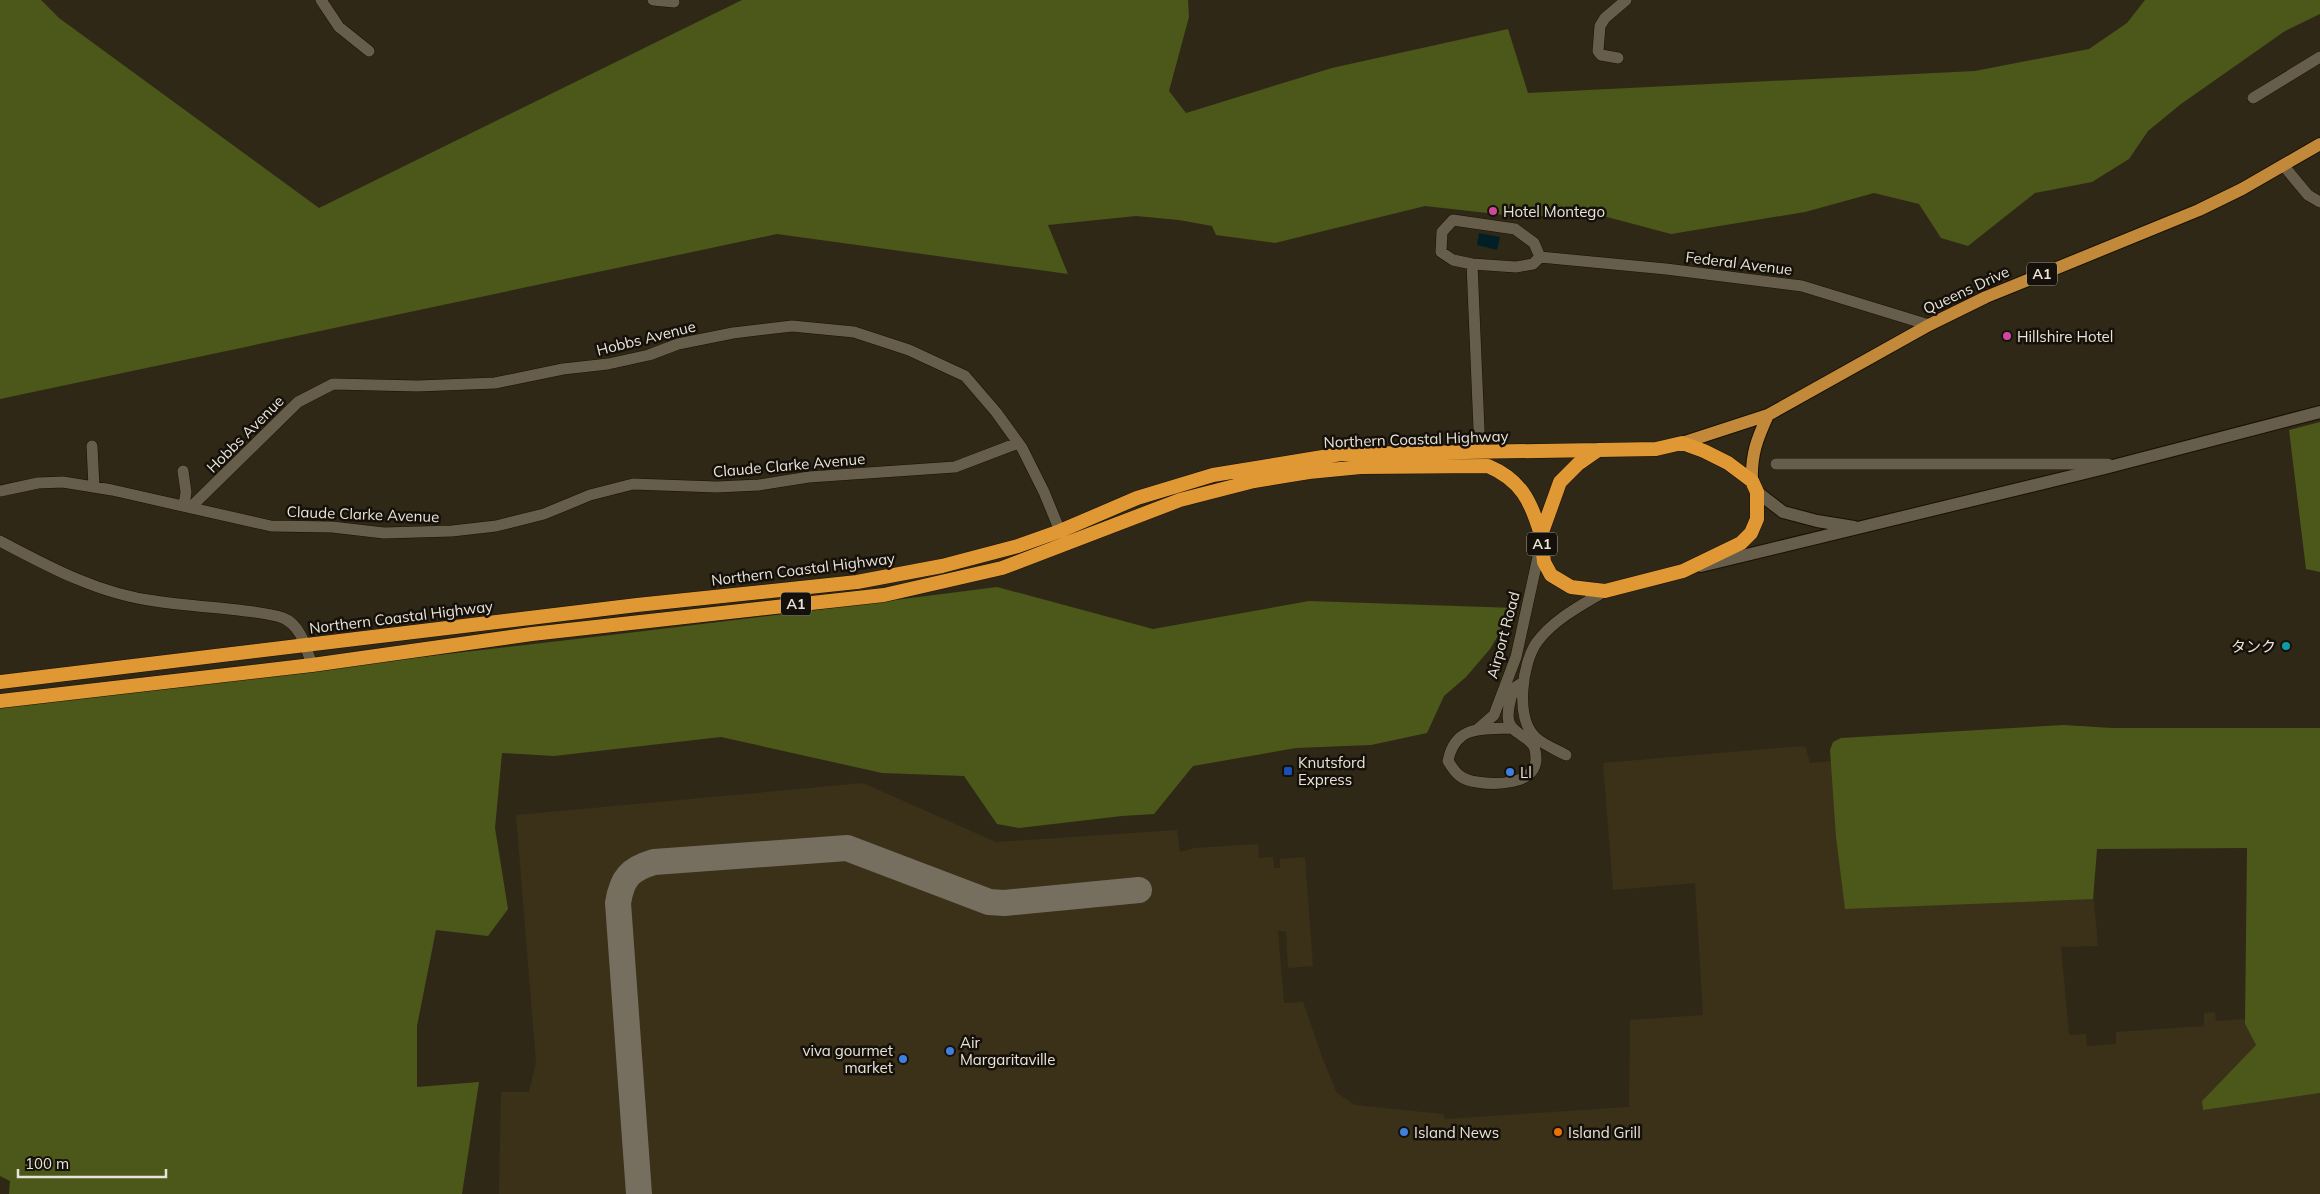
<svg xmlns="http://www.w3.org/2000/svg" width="2320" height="1194" viewBox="0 0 2320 1194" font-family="Mulish,'Noto Sans JP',sans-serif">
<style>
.built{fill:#3b3018}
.green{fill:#4b581a}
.water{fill:#001f26}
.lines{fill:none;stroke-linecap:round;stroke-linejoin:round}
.taxiway{stroke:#766f60;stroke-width:26}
.minor-casing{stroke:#181102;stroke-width:12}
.secondary-casing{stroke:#181102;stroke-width:14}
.primary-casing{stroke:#181102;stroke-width:14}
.trunk-casing{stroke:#181102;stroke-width:15}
.minor{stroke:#665d4a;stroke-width:11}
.secondary{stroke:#665d4a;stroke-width:12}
.primary{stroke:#c18939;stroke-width:12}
.trunk{stroke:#e09834;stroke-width:14}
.hotel-dot{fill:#d1479c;stroke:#15110a;stroke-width:2}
.culture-dot{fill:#0f9aa8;stroke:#15110a;stroke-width:2}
.transit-dot{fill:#1a4fb4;stroke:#15110a;stroke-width:2}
.shop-dot{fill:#3f7fe0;stroke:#15110a;stroke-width:2}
.food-dot{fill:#e8710a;stroke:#15110a;stroke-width:2}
.labels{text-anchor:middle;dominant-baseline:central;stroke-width:5;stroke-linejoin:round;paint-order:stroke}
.shield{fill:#15110a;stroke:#a9a59b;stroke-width:1}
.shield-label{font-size:14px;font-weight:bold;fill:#e9e4d9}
.poi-label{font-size:15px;fill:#e9e4d9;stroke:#15110a;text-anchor:start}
.street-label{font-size:15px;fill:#e9e4d9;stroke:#15110a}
</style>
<rect width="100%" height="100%" fill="#302817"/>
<path class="built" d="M 1801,746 L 1806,748 L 1810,763 L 1832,761 L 2088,836 L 2098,946 L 2061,947 L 2069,1035 L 2086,1034 L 2087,1046 L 2116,1044 L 2116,1032 L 2204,1026 L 2204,1013 L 2215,1012 L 2216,1021 L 2244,1019 L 2256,1045 L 2202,1101 L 2203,1110 L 2320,1093 L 2320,1194 L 499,1194 L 501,1092 L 529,1092 L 536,1063 L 516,815 L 863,783 L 996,842 L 1177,830 L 1180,852 L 1194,848 L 1258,844 L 1259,858 L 1273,857 L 1274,868 L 1280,868 L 1280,859 L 1305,857 L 1313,966 L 1288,968 L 1286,931 L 1278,931 L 1284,1003 L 1303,1002 L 1324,1062 L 1337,1093 L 1355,1105 L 1443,1114 L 1445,1119 L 1629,1107 L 1630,1020 L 1703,1015 L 1695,883 L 1613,890 L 1603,763 Z"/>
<path class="green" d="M 0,0 L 41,0 L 59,18 L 319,208 L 742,0 L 1188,0 L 1189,17 L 1169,91 L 1186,113 L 1332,68 L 1508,29 L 1528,93 L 1975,71 L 2089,49 L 2127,23 L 2145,0 L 2320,0 L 2320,14 L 2285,31 L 2181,104 L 2148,131 L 2129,159 L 2092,182 L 2035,193 L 1968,246 L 1941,238 L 1919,204 L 1874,193 L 1805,212 L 1671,234 L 1592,213 L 1523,217 L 1425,206 L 1275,243 L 1216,235 L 1212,226 L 1179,220 L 1136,216 L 1048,225 L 1068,274 L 777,234 L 0,399 Z
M 2320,422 L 2320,572 L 2306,569 L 2289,430 Z
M 997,587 L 1153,629 L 1309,601 L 1515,608 L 1490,649 L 1466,677 L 1444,696 L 1427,733 L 1371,745 L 1296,748 L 1193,766 L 1154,814 L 1122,816 L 1019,828 L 997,824 L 964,776 L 882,773 L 721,737 L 554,756 L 502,753 L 495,828 L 508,909 L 488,936 L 436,930 L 417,1026 L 417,1087 L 479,1082 L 462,1194 L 9,1194 L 10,1181 L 0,1176 L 0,703 C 333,668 665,630 997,587 Z
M 2064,725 L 2112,728 L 2320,728 L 2320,1093 L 2203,1110 L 2202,1101 L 2256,1045 L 2245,1024 L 2247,848 L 2097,849 L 2093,899 L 1845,909 L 1836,837 L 1830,750 L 1833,742 L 1841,738 Z"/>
<path class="water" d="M 1479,233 L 1500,237 L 1497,250 L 1477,245 Z"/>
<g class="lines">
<path class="taxiway" d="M 639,1194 L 618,903 C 622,878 630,869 654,862 L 847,848 L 989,902 L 1004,903 L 1139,890"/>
<defs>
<path id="minor" d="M 321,0 L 339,27 L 369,51
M 653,0 L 674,2
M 1618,58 L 1601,55 L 1598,51 L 1600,26 L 1605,18 L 1626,0
M 2253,98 L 2320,57
M 2283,165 L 2308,195 L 2320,202
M 1453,220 L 1515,229 L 1534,243 L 1540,257 L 1533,264 L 1516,267 L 1472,264 L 1453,260 L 1441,252 L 1442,232 Z
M 1540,257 L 1666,269 L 1802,286 L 1929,325
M 1472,264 L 1480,453
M 92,446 L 94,487
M 1776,464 L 2108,464
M 183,471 L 186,492 L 184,506
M 0,491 L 38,483 L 63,482 L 112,490 L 271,526 L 332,527 L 384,533 L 452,531 L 496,526 L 544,514 L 590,495 L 633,484 L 717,487 L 759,485 L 809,477 L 955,467 L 1018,443
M 191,507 L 298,402 L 333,384 L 418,386 L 495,383 L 563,369 L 608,364 L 649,355 L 678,344 L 733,333 L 792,326 L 854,332 L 909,350 L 965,376 L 996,412 L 1022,448 L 1044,492 L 1060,531
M 0,541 C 49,567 99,594 155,601 C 182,605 210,607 238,610 C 252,612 269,613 283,618 C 301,625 306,648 312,665
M 1511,728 C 1482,729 1455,725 1448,761 C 1456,774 1461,780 1477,782 C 1495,785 1534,785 1536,760 C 1536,755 1536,750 1533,745 C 1526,735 1512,733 1509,722 C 1506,712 1511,697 1514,688 L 1523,682
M 1478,729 L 1494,715 L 1516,657 L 1540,548
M 1566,755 C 1555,749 1544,745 1535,737 C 1515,717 1522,663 1537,642 C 1554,619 1582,605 1605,591"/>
<path id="secondary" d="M 1757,492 L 1783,512 L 1817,521 L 1854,527
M 1701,566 L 2105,468 L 2320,412"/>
<path id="primary" d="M 1682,443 L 1768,415 L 1929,325 L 1986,297 L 2199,210 L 2242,189 L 2320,144
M 1752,481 C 1751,454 1757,439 1768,415"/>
<path id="trunk" d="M 1682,443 L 1704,451 L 1728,463 L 1752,481 L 1757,492 L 1757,519 L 1751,533 L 1741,543 L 1683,571 L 1605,591 L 1571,587 L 1551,575 L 1544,562 L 1541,535 L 1560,482 L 1578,464 L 1598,450 L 1656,449 Z
M 0,682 L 637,605 L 857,582 L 942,566 L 1018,546 L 1060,531 L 1137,498 L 1213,475 L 1341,454 L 1598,450
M 0,701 L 312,665 L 532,634 L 884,595 L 1002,568 L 1180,500 L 1254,481 L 1309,472 L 1361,467 L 1488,466 C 1521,480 1531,501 1541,535"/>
</defs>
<use href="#minor" class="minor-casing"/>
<use href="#secondary" class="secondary-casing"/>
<use href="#primary" class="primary-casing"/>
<use href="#trunk" class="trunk-casing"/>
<use href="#minor" class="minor"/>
<use href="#secondary" class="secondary"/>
<use href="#primary" class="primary"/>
<use href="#trunk" class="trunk"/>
</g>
<g class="hotel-dot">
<circle cx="1493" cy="211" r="5"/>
<circle cx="2007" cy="336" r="5"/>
</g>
<circle class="culture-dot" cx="2286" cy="646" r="5"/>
<rect class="transit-dot" x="1283" y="766" width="10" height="10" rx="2.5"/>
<g class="shop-dot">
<circle cx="1510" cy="772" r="5"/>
<circle cx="950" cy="1051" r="5"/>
<circle cx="903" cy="1059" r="5"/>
<circle cx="1404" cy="1132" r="5"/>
</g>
<circle class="food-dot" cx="1558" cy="1132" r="5"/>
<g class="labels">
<g class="shield">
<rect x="2027" y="262.5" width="30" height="23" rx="4"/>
<rect x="1527" y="532.5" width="30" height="23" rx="4"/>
<rect x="781" y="592.5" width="30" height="23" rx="4"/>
</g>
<g class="shield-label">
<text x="2042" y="274">A1</text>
<text x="1542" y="544">A1</text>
<text x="796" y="604">A1</text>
</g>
<g class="poi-label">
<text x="1503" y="211">Hotel Montego</text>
<text x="2017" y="336">Hillshire Hotel</text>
<text x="2276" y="646" text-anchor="end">タンク</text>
<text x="1298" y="762">Knutsford<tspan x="1298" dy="17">Express</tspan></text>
<text x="1520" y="772">Ll</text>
<text x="960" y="1042">Air<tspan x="960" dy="17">Margaritaville</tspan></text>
<text x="893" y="1050" text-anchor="end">viva gourmet<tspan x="893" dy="17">market</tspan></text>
<text x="1414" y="1132">Island News</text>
<text x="1568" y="1132">Island Grill</text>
</g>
<g class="street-label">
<text transform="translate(1739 263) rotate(7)">Federal Avenue</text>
<text transform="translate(1966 290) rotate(-25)">Queens Drive</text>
<text transform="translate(646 338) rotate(-14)">Hobbs Avenue</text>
<text transform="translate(245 434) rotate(-45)">Hobbs Avenue</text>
<text transform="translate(1416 439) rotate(-2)">Northern Coastal Highway</text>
<text transform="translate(789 465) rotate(-5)">Claude Clarke Avenue</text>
<text transform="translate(363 514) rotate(2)">Claude Clarke Avenue</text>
<text transform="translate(803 569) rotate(-7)">Northern Coastal Highway</text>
<text transform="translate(401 617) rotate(-7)">Northern Coastal Highway</text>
<text transform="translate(1503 635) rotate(-75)">Airport Road</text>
</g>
</g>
<path d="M18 1169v8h148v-8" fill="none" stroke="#e9e4d9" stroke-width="2.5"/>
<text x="25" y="1169" font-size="15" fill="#e9e4d9" stroke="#15110a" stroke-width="4" paint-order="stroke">100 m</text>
</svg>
